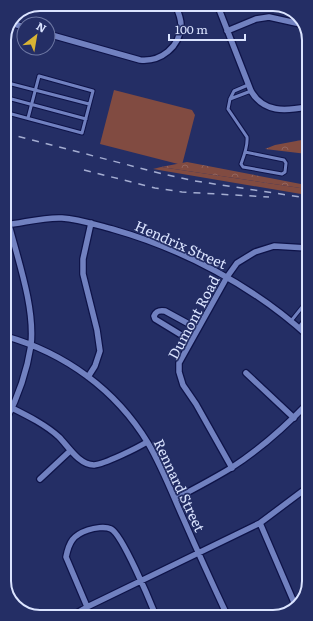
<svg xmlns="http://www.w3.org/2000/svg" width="313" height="621" viewBox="0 0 313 621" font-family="Literata,serif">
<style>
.grass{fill:#814b41}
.forest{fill:url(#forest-crowns)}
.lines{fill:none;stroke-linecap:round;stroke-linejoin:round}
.service-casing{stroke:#0e1348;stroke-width:5}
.minor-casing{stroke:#0e1348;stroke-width:8}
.service{stroke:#7181c0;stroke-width:3}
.minor{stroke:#7181c0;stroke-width:5.5}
.rail{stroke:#a4add1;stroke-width:1.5;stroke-dasharray:7 7;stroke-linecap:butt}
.labels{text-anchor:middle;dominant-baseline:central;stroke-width:3.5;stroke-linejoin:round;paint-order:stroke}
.street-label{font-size:14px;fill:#dbe4ff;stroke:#242e65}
.rim{fill:none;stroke:#dbe4ff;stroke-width:2}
</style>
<defs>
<pattern id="forest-crowns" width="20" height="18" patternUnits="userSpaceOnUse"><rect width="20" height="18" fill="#814b41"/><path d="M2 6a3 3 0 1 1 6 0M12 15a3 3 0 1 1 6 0" fill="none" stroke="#92655e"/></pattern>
</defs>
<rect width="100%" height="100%" fill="#242e65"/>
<path class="grass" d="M 114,90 L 192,110 L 195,115 L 182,165 L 100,144 Z
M 161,167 L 307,189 L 307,195 L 153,169 Z"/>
<path class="forest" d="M 307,139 L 307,154 L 265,149 L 275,145 Z
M 187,162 L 306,185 L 307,180 L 307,189 L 161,167 Z"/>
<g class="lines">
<defs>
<path id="service" d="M 4,82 L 89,104
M 4,97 L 86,119
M 230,99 L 251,91
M 4,112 L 82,133 L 93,91 L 39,76 L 28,118
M 245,152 L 284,160 L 286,163 L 285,172 L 282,174 L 243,167 L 241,164 C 244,156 248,146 247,137 L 228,109 L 230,99 L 234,91 L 248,85
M 291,321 L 303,306 L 305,304 L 308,305"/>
<path id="minor" d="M 217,4 L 251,91 C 264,113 285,111 307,107
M 11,23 L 24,27
M 227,31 L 256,19 L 269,17 L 305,25
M 48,34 L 140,60 C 161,62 180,47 181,25 C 181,18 178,11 175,4
M 5,225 C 24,223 43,217 62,218 C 79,219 96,225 112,229 C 183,249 253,286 308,336
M 300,328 L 308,317
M 5,336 C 65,353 116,390 148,443 C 162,467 172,493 183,518 C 197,550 212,583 227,615
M 191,341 L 155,319 L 154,316 C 156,311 159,310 165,311 L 198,329
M 246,373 L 294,418
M 88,377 L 95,366 L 100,351 L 97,330 L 83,274 L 83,259 L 91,223
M 12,408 C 28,416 46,425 59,437 C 68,446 79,465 94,465 C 105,464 137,448 147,442
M 6,420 C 18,397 27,371 31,345 C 35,308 18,260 9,225
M 232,468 L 196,404 L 183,385 L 179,372 L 179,363 L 227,277 L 237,263 L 255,252 L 274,246 L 307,248
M 40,479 L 70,451
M 175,499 C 194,489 213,479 231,468 C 259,450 285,427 308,403
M 260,523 L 296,607
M 91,616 L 66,557 C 69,542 73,535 88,530 C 94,528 105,526 111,529 C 122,534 150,601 156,616
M 70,617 L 87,607 L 260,523 L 308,487"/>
</defs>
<use href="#service" class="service-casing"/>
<use href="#minor" class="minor-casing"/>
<use href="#service" class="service"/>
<use href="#minor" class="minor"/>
<path class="rail" d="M 5,133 L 163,174 L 195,181 L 307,198
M 84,170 L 155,188 L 182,192 L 269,197"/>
</g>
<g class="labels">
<g class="street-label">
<text transform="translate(181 244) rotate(24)">Hendrix Street</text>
<text transform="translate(193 317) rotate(-62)">Dumont Road</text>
<text transform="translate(180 485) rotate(65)">Rennard Street</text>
</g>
</g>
<path d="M0 0H313V621H0ZM40 11H273A29 29 0 0 1 302 40V581A29 29 0 0 1 273 610H40A29 29 0 0 1 11 581V40A29 29 0 0 1 40 11Z" fill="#242e65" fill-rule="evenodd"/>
<path class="rim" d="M40 11H273A29 29 0 0 1 302 40V581A29 29 0 0 1 273 610H40A29 29 0 0 1 11 581V40A29 29 0 0 1 40 11Z"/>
<g transform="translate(36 36) rotate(31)"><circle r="19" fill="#242e65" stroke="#6d77a3"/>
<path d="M0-3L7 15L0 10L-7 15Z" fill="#d9b434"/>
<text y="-6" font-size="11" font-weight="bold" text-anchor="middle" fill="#dbe4ff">N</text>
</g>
<path d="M169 34v6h76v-6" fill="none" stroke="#dbe4ff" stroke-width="2"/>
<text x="175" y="34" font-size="12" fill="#dbe4ff" stroke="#242e65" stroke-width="3" paint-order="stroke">100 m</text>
</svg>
